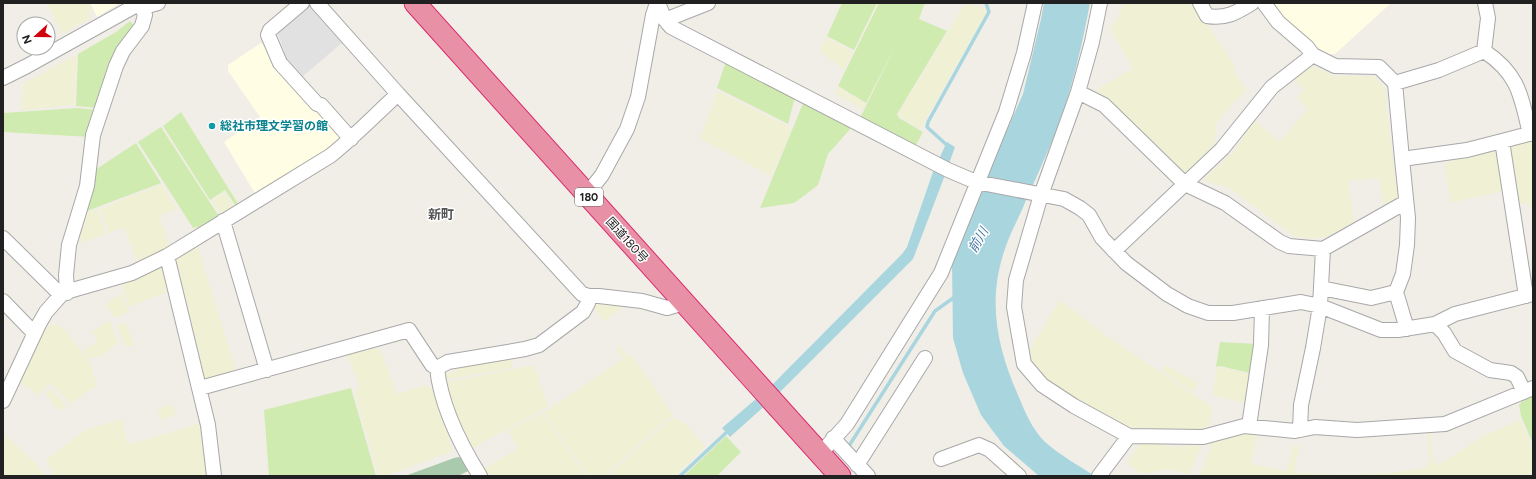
<svg xmlns="http://www.w3.org/2000/svg" width="1536" height="479" viewBox="0 0 1536 479" font-family="Figtree,'Noto Sans JP',sans-serif">
<style>
.education{fill:#fffde4}
.farmland{fill:#eff0d4}
.grass{fill:#d0ebaf}
.cemetery{fill:#a9caac}
.parking{fill:#e1e1e1}
.water{fill:#a9d6de}
.lines{fill:none;stroke-linecap:round;stroke-linejoin:round}
.stream{stroke:#a9d6de;stroke-width:3.5}
.minor-casing{stroke:#a8a8a8;stroke-width:16}
.highway-casing{stroke:#db2971;stroke-width:23}
.minor{stroke:#fff;stroke-width:14}
.highway{stroke:#e891a6;stroke-width:21}
.culture-dot{fill:#0f9aa8;stroke:#fff;stroke-width:1.5}
.labels{text-anchor:middle;dominant-baseline:central;stroke-width:3;stroke-linejoin:round;paint-order:stroke}
.shield{fill:#fff;stroke:#646464;stroke-width:1}
.shield-label{font-size:11px;font-weight:bold;fill:#212121}
.culture-label{font-size:12px;font-weight:bold;fill:#0d838f;stroke:#fff;text-anchor:start}
.street-label{font-size:12px;fill:#212121;stroke:#fff}
.neighbourhood-label{font-size:13px;font-weight:bold;fill:#545454;stroke:#fff}
.water-label{font-size:13px;font-style:italic;fill:#4679a2;stroke:#fff}
</style>
<rect width="100%" height="100%" fill="#f1eee8"/>
<path class="education" d="M 90,3 L 120,3 L 97,17 Z
M 1267,3 L 1391,3 L 1335,54 L 1317,54 Z
M 261,43 L 266,45 L 347,135 L 325,153 L 256,195 L 224,142 L 260,117 L 228,71 L 228,65 Z"/>
<path class="farmland" d="M 47,3 L 88,3 L 92,11 L 88,13 L 90,19 L 62,34 Z
M 1124,3 L 1196,3 L 1200,13 L 1234,64 L 1234,71 L 1247,91 L 1234,102 L 1216,124 L 1215,144 L 1184,177 L 1109,105 L 1097,90 L 1103,85 L 1133,69 L 1110,28 L 1117,19 Z
M 969,4 L 985,9 L 986,13 L 920,129 L 900,117 L 898,114 L 964,5 L 967,6 Z
M 826,37 L 853,52 L 844,70 L 820,52 Z
M 76,55 L 74,105 L 21,110 L 24,83 Z
M 1310,65 L 1334,76 L 1373,76 L 1384,86 L 1398,200 L 1384,206 L 1379,178 L 1348,181 L 1354,222 L 1326,237 L 1308,238 L 1294,236 L 1231,189 L 1203,180 L 1234,151 L 1255,120 L 1279,142 L 1308,109 L 1297,98 L 1304,89 L 1292,78 Z
M 838,87 L 865,104 L 863,109 L 835,94 Z
M 720,92 L 792,129 L 771,176 L 700,139 L 717,93 Z
M 1533,138 L 1533,213 L 1529,205 L 1526,203 L 1515,204 L 1507,149 L 1510,148 L 1510,146 Z
M 1495,150 L 1498,155 L 1504,191 L 1450,203 L 1445,163 L 1453,161 L 1452,155 Z
M 161,184 L 177,209 L 159,216 L 170,247 L 140,264 L 139,260 L 136,260 L 124,227 L 109,233 L 100,209 Z
M 224,192 L 236,209 L 223,217 L 212,201 Z
M 97,209 L 106,234 L 83,243 L 75,224 L 78,216 Z
M 197,244 L 237,374 L 203,381 L 173,261 Z
M 163,264 L 172,288 L 166,289 L 167,292 L 129,307 L 121,281 Z
M 122,293 L 129,312 L 115,318 L 105,304 Z
M 1060,300 L 1107,336 L 1212,407 L 1210,426 L 1205,426 L 1204,430 L 1147,433 L 1118,427 L 1046,380 L 1027,360 L 1033,355 L 1029,351 Z
M 597,301 L 626,304 L 605,321 L 593,307 Z
M 110,320 L 118,343 L 103,355 L 89,359 L 83,351 L 98,341 L 92,332 Z
M 126,322 L 134,345 L 128,347 L 122,340 L 117,326 Z
M 57,324 L 67,332 L 90,363 L 97,385 L 71,404 L 50,383 L 38,395 L 20,382 L 43,327 Z
M 374,342 L 377,350 L 380,349 L 397,394 L 425,385 L 436,390 L 453,439 L 449,441 L 453,451 L 385,476 L 381,476 L 376,469 L 365,430 L 354,390 L 360,388 L 346,351 Z
M 620,346 L 627,356 L 631,354 L 674,416 L 667,419 L 604,476 L 588,476 L 544,412 L 623,359 L 616,348 Z
M 511,358 L 512,368 L 443,380 L 445,375 L 457,371 L 456,367 Z
M 534,365 L 548,406 L 541,411 L 469,450 L 443,383 Z
M 1166,365 L 1198,383 L 1193,392 L 1162,371 Z
M 1220,367 L 1254,375 L 1249,404 L 1213,395 L 1216,369 Z
M 52,389 L 66,406 L 59,411 L 45,394 Z
M 172,404 L 176,415 L 161,420 L 157,409 Z
M 543,413 L 586,476 L 487,476 L 483,469 L 518,449 L 508,431 Z
M 675,418 L 685,423 L 703,444 L 704,448 L 674,476 L 607,476 L 668,421 Z
M 122,419 L 125,430 L 127,444 L 135,443 L 203,422 L 209,476 L 55,476 L 46,460 L 85,430 Z
M 1520,420 L 1533,449 L 1533,473 L 1522,476 L 1199,476 L 1210,449 L 1211,440 L 1233,434 L 1258,431 L 1251,464 L 1287,471 L 1293,446 L 1299,446 L 1294,473 L 1349,475 L 1389,473 L 1426,468 L 1430,461 L 1427,432 L 1430,432 L 1434,465 L 1445,461 L 1481,437 Z
M 3,433 L 36,463 L 42,473 L 48,476 L 3,476 Z
M 1147,442 L 1173,447 L 1201,445 L 1190,474 L 1174,470 L 1157,470 L 1150,473 L 1141,473 L 1127,463 L 1140,444 Z"/>
<path class="grass" d="M 842,3 L 877,3 L 854,50 L 827,36 Z
M 879,3 L 929,3 L 924,5 L 919,19 L 947,31 L 897,114 L 899,118 L 923,132 L 915,147 L 859,120 L 896,45 L 866,103 L 838,86 Z
M 130,21 L 137,28 L 98,108 L 76,106 L 78,54 L 116,32 Z
M 726,61 L 794,96 L 794,101 L 788,124 L 717,88 Z
M 804,101 L 853,126 L 828,154 L 818,185 L 805,195 L 794,203 L 760,208 Z
M 77,108 L 98,110 L 90,137 L 3,132 L 3,113 Z
M 181,112 L 240,207 L 238,209 L 225,190 L 210,200 L 163,126 Z
M 161,127 L 220,218 L 199,230 L 197,227 L 193,228 L 138,142 Z
M 136,143 L 161,183 L 79,214 L 92,172 Z
M 1220,342 L 1258,344 L 1254,374 L 1220,366 L 1216,367 Z
M 351,388 L 376,476 L 269,476 L 264,410 Z
M 1533,393 L 1533,444 L 1521,416 L 1519,405 L 1527,395 Z
M 726,436 L 741,452 L 717,476 L 684,476 Z"/>
<path class="cemetery" d="M 459,457 L 463,459 L 470,470 L 458,476 L 405,476 L 454,458 Z"/>
<path class="parking" d="M 312,4 L 344,41 L 302,77 L 288,62 L 277,31 L 307,5 Z"/>
<path class="water" d="M 1044,3 L 1090,3 C 1082,45 1073,86 1058,126 C 1047,155 1033,184 1021,212 C 1016,223 1010,234 1006,246 C 987,298 996,345 1018,395 C 1025,412 1032,429 1045,442 C 1060,455 1079,466 1095,476 L 1039,476 L 1004,446 L 981,415 L 963,373 L 953,338 L 952,265 L 961,234 L 1023,94 L 1041,19 Z
M 947,142 L 955,147 L 945,175 L 913,259 L 778,394 L 730,437 L 722,428 L 772,385 L 902,254 L 907,247 L 934,169 Z"/>
<g class="lines">
<path class="stream" d="M 949,147 L 927,127 L 928,122 L 989,12 L 986,3
M 847,449 L 935,311 L 956,296
M 680,476 L 729,430"/>
<defs>
<path id="minor" d="M 145,3 L 151,5 L 158,3
M 302,3 L 270,30 L 268,35 L 280,63 L 317,104 L 321,105 L 351,139
M 317,3 L 398,94
M 658,3 L 665,20 L 671,27 L 948,170 L 976,182 L 1064,199 L 1080,208 L 1089,215 L 1102,238 L 1126,263 L 1167,294 L 1188,306 L 1208,313 L 1233,313 L 1301,302 L 1320,306 L 1381,330 L 1398,330 L 1435,324 L 1455,314 L 1533,294
M 1100,3 L 1092,42 L 1078,92 L 1041,195 L 1016,280 L 1014,307 L 1024,364 L 1042,385 L 1074,406 L 1129,436 L 1203,437 L 1244,426 L 1295,431 L 1315,427 L 1357,430 L 1445,424 L 1533,388
M 1200,3 L 1207,16 C 1226,19 1236,13 1252,3
M 1264,3 L 1278,22 L 1307,47 L 1313,55
M 665,20 L 708,3
M 1484,51 C 1519,74 1521,96 1530,134
M 3,78 L 27,66 L 135,6 L 137,3
M 1395,83 L 1439,70 L 1484,51 L 1488,18 L 1485,3
M 1078,92 L 1104,105 L 1185,184 L 1225,203 L 1280,242 L 1289,246 L 1323,249 L 1406,202
M 1502,141 L 1533,133
M 1402,159 L 1408,218 L 1407,245 L 1403,274 L 1396,292 L 1407,329
M 587,194 L 602,175 L 627,129 L 638,97 L 653,15 L 657,3
M 223,221 L 267,370
M 3,238 L 61,295
M 1114,251 L 1222,149 L 1272,87 L 1313,55 L 1335,66 L 1379,67 L 1395,83 L 1402,159 L 1467,150 L 1502,141 L 1526,296
M 167,256 L 208,425 L 214,476
M 1321,288 L 1371,298 L 1396,292
M 67,293 L 66,275 L 69,245 L 87,186 L 93,135 L 116,66 L 123,51 L 142,26 L 145,15 L 140,3
M 3,301 L 34,333
M 1435,324 L 1444,333 L 1455,351 L 1490,370 L 1511,373 L 1517,377 L 1524,392
M 437,368 L 448,362 L 525,349 L 539,345 L 583,312 L 588,303 L 589,296
M 200,388 L 409,330 L 432,365 L 437,368 C 441,407 460,444 480,476
M 3,401 L 39,324 L 46,312 L 61,295 L 69,291 L 132,273 L 167,256 L 330,156 C 354,137 376,114 398,94 L 582,294 L 589,296 L 599,296 L 642,301 L 667,308 L 684,303
M 1249,426 L 1261,345 L 1262,308
M 1300,430 L 1301,405 L 1313,348 L 1320,306 L 1323,249
M 833,438 L 868,476
M 820,454 L 847,424 L 941,273 L 1006,112 L 1024,53 L 1035,3
M 941,459 L 979,445 L 990,450 L 1019,476
M 857,465 L 925,358
M 1099,476 L 1129,436"/>
<path id="highway" d="M 415,3 L 840,476"/>
</defs>
<use href="#minor" class="minor-casing"/>
<use href="#highway" class="highway-casing"/>
<use href="#minor" class="minor"/>
<use href="#highway" class="highway"/>
</g>
<circle class="culture-dot" cx="212" cy="126" r="4"/>
<g class="labels">
<rect class="shield" x="575" y="188" width="28" height="18" rx="3"/>
<g class="shield-label">
<text x="589" y="197">180</text>
</g>
<g class="culture-label">
<text x="220" y="126">総社市理文学習の館</text>
</g>
<g class="street-label">
<text transform="translate(627 240) rotate(48)">国道180号</text>
</g>
<g class="neighbourhood-label">
<text x="441" y="214">新町</text>
</g>
<g class="water-label">
<text transform="translate(978 240) rotate(-60)">前川</text>
</g>
</g>
<rect width="1536" height="479" fill="none" stroke="#212121" stroke-width="8"/>
<g transform="translate(36 36) rotate(249)"><circle r="19" fill="#ffffff" stroke="#a6a6a6"/>
<path d="M0-3L7 15L0 10L-7 15Z" fill="#d2000d"/>
<text y="-6" font-size="11" font-weight="bold" text-anchor="middle" fill="#212121">N</text>
</g>
</svg>
